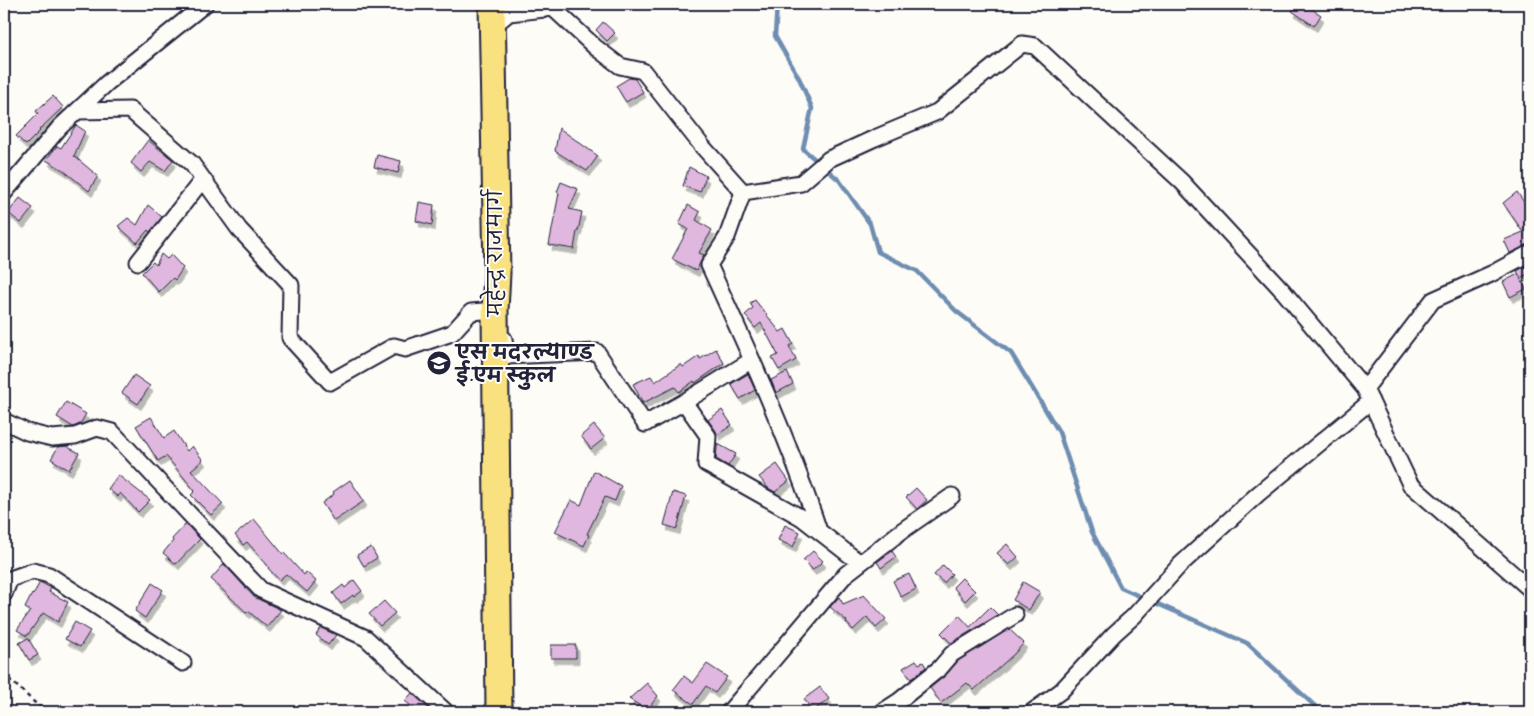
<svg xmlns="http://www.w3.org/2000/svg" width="1534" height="716" viewBox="0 0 1534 716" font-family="Caveat,'Playpen Sans Deva',sans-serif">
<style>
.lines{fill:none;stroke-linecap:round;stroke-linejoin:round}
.stream{stroke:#6e8db1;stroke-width:4.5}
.building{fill:#e0b7de;stroke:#22223b;filter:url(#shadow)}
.minor-casing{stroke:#22223b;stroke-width:19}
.trunk-casing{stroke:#22223b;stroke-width:29}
.path{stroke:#22223b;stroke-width:2.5;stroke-dasharray:4 4;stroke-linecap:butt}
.minor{stroke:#fdfcf7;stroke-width:15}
.trunk{stroke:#fae180;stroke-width:25}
.labels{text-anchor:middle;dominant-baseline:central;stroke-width:4;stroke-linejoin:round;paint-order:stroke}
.street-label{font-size:20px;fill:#22223b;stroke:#fdfcf7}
.poi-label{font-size:20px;font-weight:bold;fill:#22223b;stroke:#fdfcf7;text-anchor:start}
</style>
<defs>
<filter id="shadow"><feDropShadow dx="3" dy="5.5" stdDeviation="0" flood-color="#0004"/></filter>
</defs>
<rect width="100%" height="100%" fill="#fdfcf7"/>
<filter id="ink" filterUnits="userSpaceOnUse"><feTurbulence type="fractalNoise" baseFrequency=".02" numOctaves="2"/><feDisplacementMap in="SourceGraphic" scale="10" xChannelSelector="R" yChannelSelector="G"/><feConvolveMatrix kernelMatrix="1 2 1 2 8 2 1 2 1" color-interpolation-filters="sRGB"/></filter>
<g filter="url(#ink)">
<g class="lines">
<path class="stream" d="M 777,4 L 775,36 L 799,78 L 812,108 L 803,149 L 839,180 L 870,224 L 878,252 L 917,271 L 956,311 L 1011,353 L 1059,432 L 1092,532 L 1121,588 L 1247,643 L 1318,709 L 1328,712"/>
</g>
<path class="building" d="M 1297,4 L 1304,4 L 1321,15 L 1314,26 L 1292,11 Z
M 603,22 L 615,33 L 607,41 L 596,30 Z
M 629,78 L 635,79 L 643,92 L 626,102 L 616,86 Z
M 53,96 L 63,107 L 39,130 L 40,131 L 26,145 L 16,136 L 38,114 L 36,111 Z
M 76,125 L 85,131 L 74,156 L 98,176 L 89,191 L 63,170 L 46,160 L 57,146 L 61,148 Z
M 559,128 L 598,156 L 587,171 L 555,151 Z
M 148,140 L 173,160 L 165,171 L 150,162 L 141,172 L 131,163 Z
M 377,155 L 401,161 L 398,173 L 374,167 Z
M 689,167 L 706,176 L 700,192 L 683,186 Z
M 561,182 L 578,189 L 569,209 L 582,212 L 578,231 L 577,231 L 574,249 L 549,245 L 559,193 L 557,192 Z
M 1517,192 L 1530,211 L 1530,244 L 1510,253 L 1504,240 L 1523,232 L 1503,203 Z
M 20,198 L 33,208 L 21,223 L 8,213 Z
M 419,202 L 434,205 L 432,225 L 416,221 Z
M 148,205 L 162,217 L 150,232 L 148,230 L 137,243 L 118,226 L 128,218 L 137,225 Z
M 688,205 L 700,212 L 696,220 L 712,230 L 699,253 L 704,255 L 696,271 L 672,259 L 688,229 L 679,224 Z
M 161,254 L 167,259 L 171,255 L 183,268 L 175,280 L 173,278 L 159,292 L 142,273 L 153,262 L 156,265 Z
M 1530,264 L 1530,273 L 1520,278 L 1526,289 L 1510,297 L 1503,282 L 1518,274 L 1520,277 L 1517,271 Z
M 755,300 L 780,332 L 785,329 L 793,344 L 789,346 L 796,360 L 779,370 L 772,358 L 778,355 L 761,323 L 755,328 L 745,315 L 753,308 L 750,303 Z
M 716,349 L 724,363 L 695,383 L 694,381 L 679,392 L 675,387 L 643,403 L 633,384 L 651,376 L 655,382 L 681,364 L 683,367 L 699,356 L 700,359 Z
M 787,372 L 793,384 L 776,393 L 771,380 Z
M 748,374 L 755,390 L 740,399 L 731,384 Z
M 134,375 L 150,386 L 138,404 L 122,393 Z
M 66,402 L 86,414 L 80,424 L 73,427 L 57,417 Z
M 722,410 L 732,425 L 717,435 L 716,431 L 708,420 Z
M 151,417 L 164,438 L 174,431 L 187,451 L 192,446 L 203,460 L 191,470 L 223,504 L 211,515 L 191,495 L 195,491 L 166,456 L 158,461 L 136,426 Z
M 594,425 L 605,438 L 591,449 L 581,436 Z
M 718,444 L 736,454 L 728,466 L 716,459 L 717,447 Z
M 66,446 L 79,453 L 69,470 L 51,459 L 58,447 Z
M 777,464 L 789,481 L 775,492 L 768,488 L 759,477 Z
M 594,471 L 621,486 L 615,501 L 605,497 L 587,534 L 589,535 L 584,546 L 555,532 L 571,500 L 581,505 Z
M 118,475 L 150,500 L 138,512 L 120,493 L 118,497 L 108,489 Z
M 350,480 L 364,501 L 334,521 L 322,503 L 334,494 L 333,492 Z
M 916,488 L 927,500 L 917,509 L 906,497 Z
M 673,492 L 686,496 L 677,529 L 664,525 Z
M 254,519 L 283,554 L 284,553 L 304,575 L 306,572 L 316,581 L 307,592 L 286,574 L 279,580 L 268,568 L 269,567 L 247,542 L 243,545 L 235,535 Z
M 186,524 L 200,539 L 176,564 L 163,553 L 173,541 L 172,539 Z
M 785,525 L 800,532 L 793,547 L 778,540 Z
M 1007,544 L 1018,557 L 1009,565 L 997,553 Z
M 371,547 L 377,558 L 364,566 L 357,555 Z
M 813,551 L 823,561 L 813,570 L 803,560 Z
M 892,551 L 896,557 L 881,568 L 877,562 Z
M 224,564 L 254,597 L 281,610 L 267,627 L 248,611 L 247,613 L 211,579 Z
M 943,565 L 952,574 L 944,583 L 934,575 Z
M 909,574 L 916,589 L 901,597 L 893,581 Z
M 962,578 L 975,591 L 965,601 L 953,587 Z
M 354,580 L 362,591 L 354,597 L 353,595 L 341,604 L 333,593 L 343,585 L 345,588 Z
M 40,582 L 51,588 L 49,592 L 68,602 L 58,622 L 43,613 L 27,636 L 17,630 L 30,611 L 25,608 L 32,594 L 33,595 Z
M 1023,582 L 1040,592 L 1029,610 L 1013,600 Z
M 152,583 L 163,590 L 145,618 L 135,611 Z
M 864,595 L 886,619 L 876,628 L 867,617 L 853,630 L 846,622 L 847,621 L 830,607 L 839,597 L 843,604 Z
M 384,601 L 395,613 L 380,626 L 369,614 Z
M 990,607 L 998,615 L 951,643 L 941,633 L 959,615 L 970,627 Z
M 75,622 L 90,631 L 80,647 L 65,639 Z
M 321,628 L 336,635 L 328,645 L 316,635 Z
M 1009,629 L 1024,643 L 1014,654 L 974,690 L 967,683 L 941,703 L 930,688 L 946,675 L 958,661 Z
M 28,638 L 38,655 L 29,660 L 19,643 Z
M 551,645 L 576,645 L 576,658 L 551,658 Z
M 916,660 L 919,664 L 923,662 L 926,667 L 911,679 L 903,668 Z
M 707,664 L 727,677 L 715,693 L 706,686 L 693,704 L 673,690 L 684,676 L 693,683 Z
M 647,683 L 658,696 L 647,710 L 629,699 Z
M 820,687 L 829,699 L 813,711 L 804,699 Z
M 412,693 L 431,710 L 429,712 L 418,712 L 405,701 Z"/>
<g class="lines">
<defs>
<path id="minor" d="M 492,27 L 509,13 L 553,8 L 595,47 L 620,66 L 643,71 L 702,146 L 743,192 L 727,237 L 709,265 C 749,352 789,440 819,531
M 78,111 L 130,110 L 192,164 L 239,229 L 291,285 L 290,338 L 330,382 L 394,346 L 405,349 L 452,333 L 471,312 L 495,310
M 743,192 L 801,183 L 829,159 L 875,138 L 937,112 L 1022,44 L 1035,46 L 1182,182 L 1283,291 L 1365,389
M 4,193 L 60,127 L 107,83 L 205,4
M 1530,253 L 1491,274 L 1433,300 L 1365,389 L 1410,484 L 1530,589
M 138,262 L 203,179
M 504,339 L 506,356 L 597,352 L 645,424 L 684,402 L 708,436 L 706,464 L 802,518 L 860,563
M 684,402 L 752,360
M 4,421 L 27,432 L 52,438 L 75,436 L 97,428 L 112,432 L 261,590 L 366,638 L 446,712
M 4,594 L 10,579 L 33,571 L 49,575 L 183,663
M 729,712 L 846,574 L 903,530 L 952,496
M 882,712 L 899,701 L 940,668 L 952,654 L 1015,615
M 1032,712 L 1061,691 L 1114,634 L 1134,616 L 1180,565 L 1258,494 L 1371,401"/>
<path id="trunk" d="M 492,4 L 497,273 L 495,310 L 499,712"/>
</defs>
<use href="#minor" class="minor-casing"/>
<use href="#trunk" class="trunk-casing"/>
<path class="path" d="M 4,656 L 7,677 L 45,712"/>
<use href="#minor" class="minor"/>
<use href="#trunk" class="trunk"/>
</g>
</g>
<defs>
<symbol id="school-disc" viewBox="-11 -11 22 22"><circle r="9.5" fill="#22223b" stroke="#fdfcf7"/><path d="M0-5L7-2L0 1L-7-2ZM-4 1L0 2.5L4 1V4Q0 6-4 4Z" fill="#fff"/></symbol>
</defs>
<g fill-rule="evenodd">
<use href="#school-disc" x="425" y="349" width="28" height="28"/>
</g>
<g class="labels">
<g class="street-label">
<text transform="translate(495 253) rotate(-90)">महेन्द्र राजमार्ग</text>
</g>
<g class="poi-label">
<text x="456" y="352">एस मदरल्याण्ड<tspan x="456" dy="23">ई.एम स्कुल</tspan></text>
</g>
</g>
<rect width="1534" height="716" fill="none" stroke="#fdfcf7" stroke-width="20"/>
<rect x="10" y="10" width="1514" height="696" fill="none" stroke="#22223b" stroke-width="2" filter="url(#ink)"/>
</svg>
